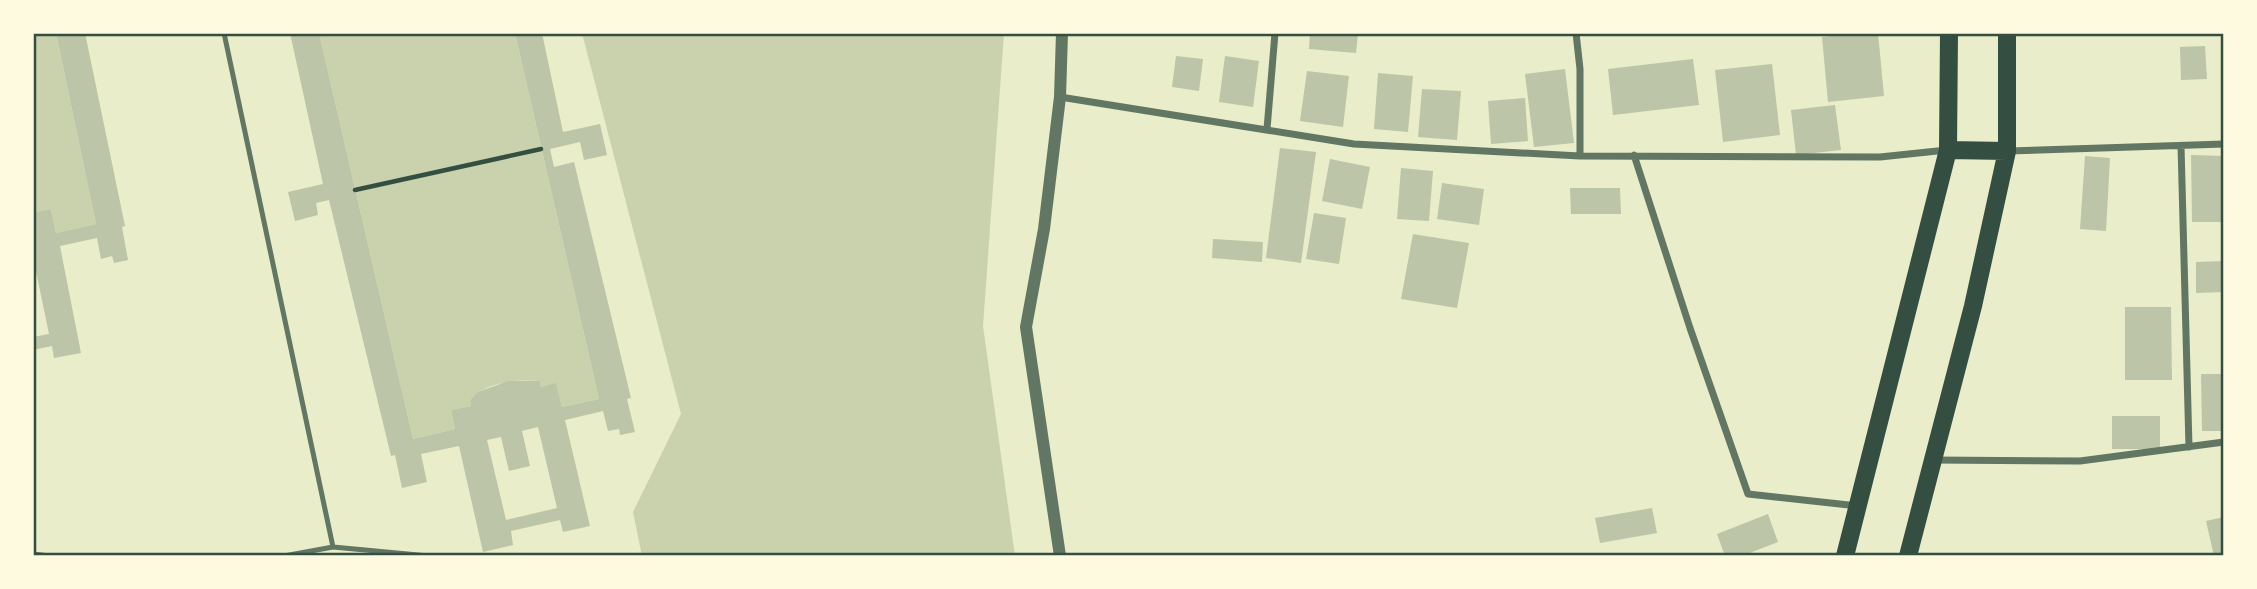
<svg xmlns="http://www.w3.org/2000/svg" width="2257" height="589" viewBox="0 0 2257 589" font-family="'Alegreya Sans',sans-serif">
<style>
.green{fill:#cad2ad}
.building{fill:#bcc5a7;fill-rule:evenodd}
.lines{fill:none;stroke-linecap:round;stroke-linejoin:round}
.path{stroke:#344e41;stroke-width:4.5}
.service{stroke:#617663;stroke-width:5}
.minor{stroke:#617663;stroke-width:7}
.tertiary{stroke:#617663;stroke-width:12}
.primary{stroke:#344e41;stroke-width:18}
.neatline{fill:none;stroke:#344e41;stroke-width:2.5}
</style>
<rect width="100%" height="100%" fill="#e9edc9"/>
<path class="green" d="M 33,33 L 56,33 L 96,224 L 56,233 L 51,209 L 35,213 L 33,207 Z
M 319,33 L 515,33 L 599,399 L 562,407 L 556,384 L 541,387 L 540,381 C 516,379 488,381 470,400 L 471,406 L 451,410 L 455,429 L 413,439 Z
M 582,33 L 1004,33 L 983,326 L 1015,556 L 642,556 L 633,512 L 681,414 Z"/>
<path class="building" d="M 56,33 L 85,33 L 125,226 L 122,227 L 128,260 L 114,263 L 112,256 L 101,259 L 97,238 L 60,246 L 81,353 L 54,358 L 52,346 L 33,350 L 33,337 L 49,334 L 33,257 L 33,213 L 51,209 L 56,233 L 96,224 Z
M 290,33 L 319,33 L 413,439 L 455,429 L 451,410 L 471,406 L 470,400 L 478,392 L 508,381 L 540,381 L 541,387 L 556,383 L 562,407 L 599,399 L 515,33 L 542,33 L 563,132 L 600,124 L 607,155 L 584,160 L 580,142 L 550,149 L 554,167 L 574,162 L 631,398 L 627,399 L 635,432 L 620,435 L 619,429 L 608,431 L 603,411 L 565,420 L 590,526 L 563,532 L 560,520 L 511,531 L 513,545 L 483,552 L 459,446 L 421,454 L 427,482 L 402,488 L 395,455 L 391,456 L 329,200 L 316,203 L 318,215 L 295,221 L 288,192 L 323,184 ZM 538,427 L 557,508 L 506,520 L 487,440 L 501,437 L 509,471 L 530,466 L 522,431 Z
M 1310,33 L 1358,33 L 1356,53 L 1309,49 Z
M 1861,33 L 1878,33 L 1884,96 L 1828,102 L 1822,37 Z
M 2205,46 L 2207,79 L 2181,80 L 2180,47 Z
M 1176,56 L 1203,59 L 1199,91 L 1172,87 Z
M 1225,56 L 1259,61 L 1253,107 L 1219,102 Z
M 1693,59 L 1699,105 L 1613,115 L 1608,69 Z
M 1772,64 L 1780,135 L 1723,142 L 1715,70 Z
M 1565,69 L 1574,143 L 1534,147 L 1525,74 Z
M 1307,71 L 1349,76 L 1343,127 L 1300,121 Z
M 1378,73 L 1413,76 L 1408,132 L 1374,129 Z
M 1422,89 L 1461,91 L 1457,140 L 1418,137 Z
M 1525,98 L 1528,141 L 1491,144 L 1488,101 Z
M 1835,105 L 1841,150 L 1796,155 L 1791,110 Z
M 1280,148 L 1316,152 L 1301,263 L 1266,258 Z
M 2191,155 L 2224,156 L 2224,222 L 2192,222 Z
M 2085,156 L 2110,158 L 2106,231 L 2080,229 Z
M 1330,159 L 1370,167 L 1362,209 L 1322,201 Z
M 1401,168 L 1433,171 L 1429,221 L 1397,219 Z
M 1442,183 L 1484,189 L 1479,225 L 1437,219 Z
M 1570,188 L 1620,188 L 1621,214 L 1571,214 Z
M 1314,213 L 1346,218 L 1339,264 L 1306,259 Z
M 1413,234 L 1469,243 L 1457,308 L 1401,299 Z
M 1213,239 L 1263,242 L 1262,262 L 1212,258 Z
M 2224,261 L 2224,292 L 2196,293 L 2196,262 Z
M 2125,307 L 2171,307 L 2172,380 L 2125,380 Z
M 2201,374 L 2224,374 L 2224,431 L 2202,431 Z
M 2112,416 L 2160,416 L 2160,449 L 2112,449 Z
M 1652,508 L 1657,533 L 1600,543 L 1595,518 Z
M 1768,514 L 1778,542 L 1742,556 L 1725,556 L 1717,534 Z
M 2224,517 L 2224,556 L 2214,556 L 2206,521 Z"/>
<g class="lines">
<path class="path" d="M 355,190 L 541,149"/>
<path class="service" d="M 224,33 L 333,547
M 33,554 L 50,556
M 284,556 L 333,547 L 429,556"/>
<path class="minor" d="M 1576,33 L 1580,69 L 1580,156
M 1060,97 L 1354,144 L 1580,156 L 1880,157 L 1947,150
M 1267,129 L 1275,33
M 2181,146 L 2189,447
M 2008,151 L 2224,144
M 1634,155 L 1690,328 L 1748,494 L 1858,506
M 1932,460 L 2080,461 L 2224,442"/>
<path class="tertiary" d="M 1060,556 L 1026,327 L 1044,229 L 1060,97 L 1062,33"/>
<path class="primary" d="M 1948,150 L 2007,151
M 1845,556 L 1948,150 L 1949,33
M 1908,556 L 1973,306 L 2007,151 L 2007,33"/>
</g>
<rect width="2257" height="589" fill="none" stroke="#fefae0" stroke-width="70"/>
<rect x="35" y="35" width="2187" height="519" class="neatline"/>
</svg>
